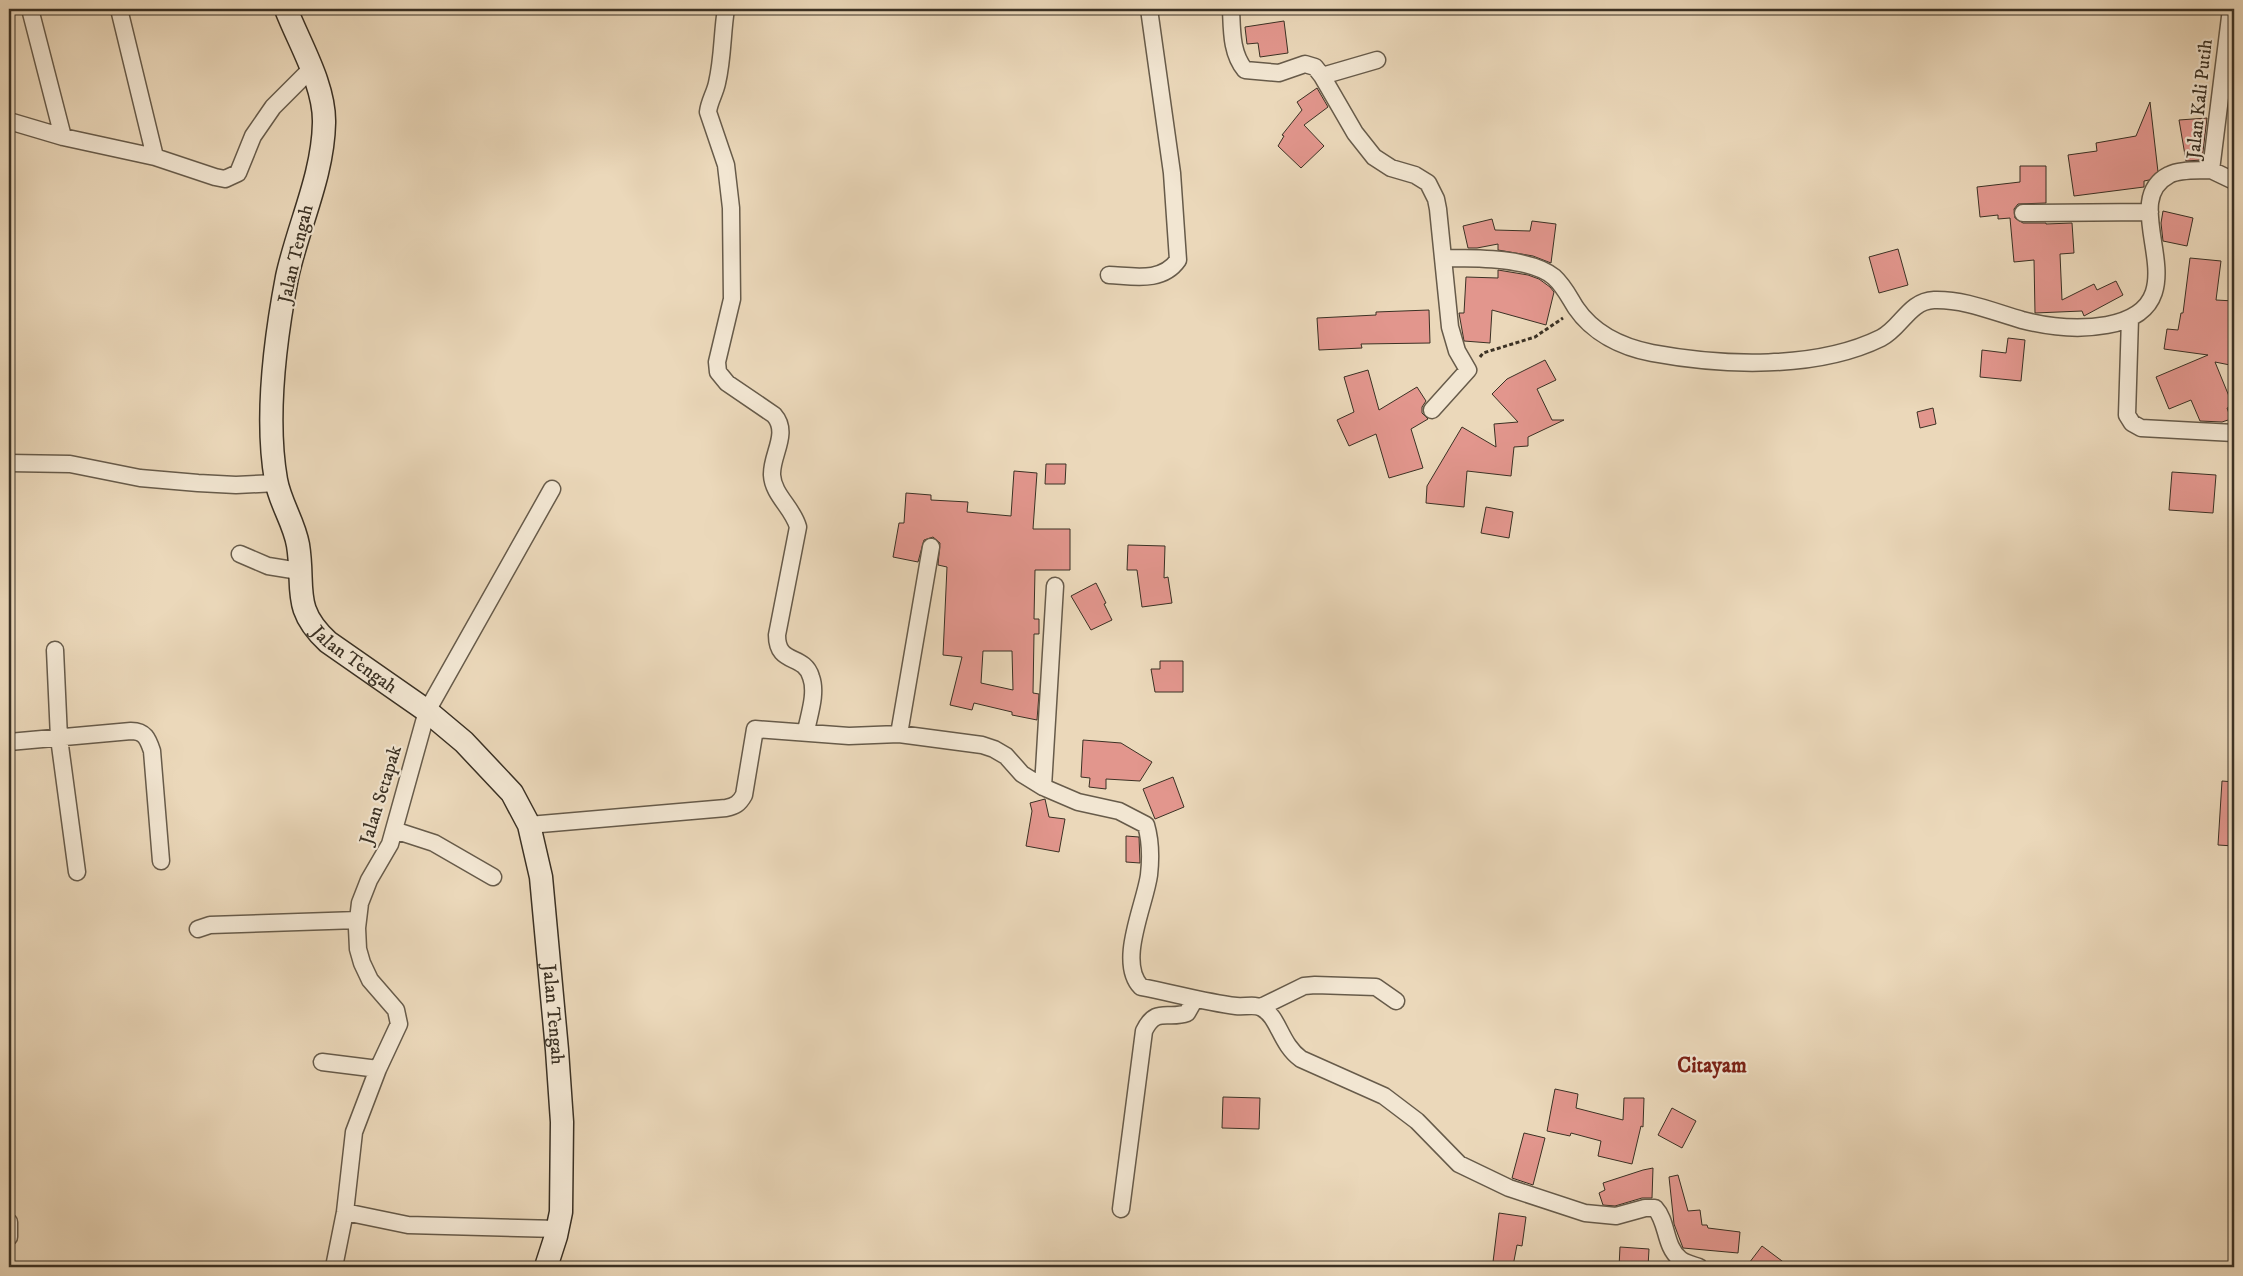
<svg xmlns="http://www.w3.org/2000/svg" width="2243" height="1276" viewBox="0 0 2243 1276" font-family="'IM FELL DW Pica',serif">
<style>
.building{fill:#e2968d;stroke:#3b3124;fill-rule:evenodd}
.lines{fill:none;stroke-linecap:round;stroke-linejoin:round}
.minor-casing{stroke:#675b4a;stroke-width:19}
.secondary-casing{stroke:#3b3124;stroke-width:25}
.path{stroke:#3b3124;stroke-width:3;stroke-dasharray:4 2.5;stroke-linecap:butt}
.minor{stroke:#f2e6d2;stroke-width:16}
.secondary{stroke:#f2e6d2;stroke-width:22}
.labels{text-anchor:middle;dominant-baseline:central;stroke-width:4.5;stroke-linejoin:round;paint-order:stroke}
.street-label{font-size:19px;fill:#3b3124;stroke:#f2e6d2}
.quarter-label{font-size:21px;font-weight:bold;fill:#7a1f14;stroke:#f2e6d2}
</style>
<rect width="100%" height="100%" fill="#ebd8ba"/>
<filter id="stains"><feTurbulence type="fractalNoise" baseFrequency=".004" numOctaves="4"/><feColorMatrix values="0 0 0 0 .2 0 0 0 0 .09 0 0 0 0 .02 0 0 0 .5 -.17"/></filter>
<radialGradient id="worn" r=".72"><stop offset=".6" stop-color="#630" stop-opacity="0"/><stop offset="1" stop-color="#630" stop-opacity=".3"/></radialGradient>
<path class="building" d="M 1284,21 L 1288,53 L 1260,57 L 1258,43 L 1247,44 L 1245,27 Z
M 1317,88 L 1328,107 L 1304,125 L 1324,146 L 1301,168 L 1278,146 L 1284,136 L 1282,135 L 1302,110 L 1297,102 Z
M 2150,102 L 2158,172 L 2149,180 L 2144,181 L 2144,187 L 2074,196 L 2068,155 L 2097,151 L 2096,143 L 2136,136 Z
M 2207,118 L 2202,160 L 2186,161 L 2179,120 Z
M 2020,166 L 2046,166 L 2046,203 L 2018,204 L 2014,209 L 2015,218 L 2023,223 L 2046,223 L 2046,224 L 2072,223 L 2074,253 L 2060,254 L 2062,300 L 2094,284 L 2097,290 L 2116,281 L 2123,295 L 2084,316 L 2082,311 L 2035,313 L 2034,260 L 2014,262 L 2010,218 L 1998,219 L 1998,215 L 1980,217 L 1977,187 L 2020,182 Z
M 2163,211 L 2193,218 L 2187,246 L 2163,241 L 2161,223 Z
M 1492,219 L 1495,230 L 1530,231 L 1532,221 L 1556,224 L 1551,263 L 1533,256 L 1498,250 L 1498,244 L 1477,248 L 1468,248 L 1463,226 Z
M 1898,249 L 1908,285 L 1879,293 L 1869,257 Z
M 2190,258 L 2221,261 L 2216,300 L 2234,301 L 2234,359 L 2231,359 L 2230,365 L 2215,362 L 2233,406 L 2227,408 L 2231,419 L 2222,422 L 2200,421 L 2191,400 L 2169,409 L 2156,377 L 2208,355 L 2164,349 L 2167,329 L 2178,330 L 2181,313 L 2183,313 Z
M 1498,270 L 1528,275 L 1539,279 L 1550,287 L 1554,292 L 1546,325 L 1492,310 L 1490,343 L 1464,341 L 1459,313 L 1464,313 L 1466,277 L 1498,278 Z
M 1429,310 L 1430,343 L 1361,344 L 1362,348 L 1319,350 L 1317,318 L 1376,315 L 1376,312 Z
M 2008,338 L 2025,340 L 2021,381 L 1980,377 L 1982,350 L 2006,353 Z
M 1545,360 L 1556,380 L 1537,389 L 1552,420 L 1564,420 L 1528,437 L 1528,446 L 1514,447 L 1511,476 L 1467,471 L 1464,507 L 1426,503 L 1427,486 L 1462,427 L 1496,447 L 1494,424 L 1518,422 L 1492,394 L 1507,379 Z
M 1368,370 L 1379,410 L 1417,387 L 1426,401 L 1422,407 L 1422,413 L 1428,419 L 1411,429 L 1423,468 L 1389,478 L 1376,434 L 1349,446 L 1337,420 L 1354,412 L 1344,377 Z
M 1933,408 L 1936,424 L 1920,428 L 1917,412 Z
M 1046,464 L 1066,464 L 1065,484 L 1045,484 Z
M 1014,471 L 1037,473 L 1033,529 L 1070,529 L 1070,570 L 1035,570 L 1034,619 L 1039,619 L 1039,634 L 1034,634 L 1033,693 L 1039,694 L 1037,720 L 1012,715 L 1012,712 L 974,703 L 972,710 L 950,705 L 962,657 L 943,655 L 947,567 L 938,565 L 940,543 L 933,537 L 924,540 L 918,562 L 893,557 L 899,523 L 904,523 L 906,493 L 931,495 L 931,500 L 968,502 L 967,512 L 1011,516 ZM 983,651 L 1012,651 L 1013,690 L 981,683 Z
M 2172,472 L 2216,475 L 2213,513 L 2169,510 Z
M 1486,507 L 1513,512 L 1509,538 L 1481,533 Z
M 1128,545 L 1165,546 L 1164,578 L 1168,577 L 1172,603 L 1142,607 L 1137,570 L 1127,570 Z
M 1096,583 L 1106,603 L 1104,604 L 1112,620 L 1091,630 L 1071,596 Z
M 1160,661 L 1183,661 L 1183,692 L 1155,692 L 1151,669 L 1160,669 Z
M 1083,740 L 1121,743 L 1152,762 L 1140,781 L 1106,779 L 1106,789 L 1089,787 L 1090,778 L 1081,777 Z
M 1173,777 L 1184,807 L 1155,819 L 1143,789 Z
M 2222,781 L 2234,782 L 2234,846 L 2218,845 Z
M 1045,799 L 1049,817 L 1065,819 L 1059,852 L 1026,846 L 1032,811 L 1030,803 Z
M 1126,836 L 1139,837 L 1140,863 L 1126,862 Z
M 1555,1089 L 1578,1094 L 1576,1108 L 1623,1120 L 1624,1098 L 1644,1098 L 1643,1127 L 1641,1126 L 1632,1164 L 1598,1156 L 1601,1141 L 1571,1133 L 1570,1136 L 1547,1131 Z
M 1223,1097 L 1260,1098 L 1259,1129 L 1222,1128 Z
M 1672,1108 L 1696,1121 L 1682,1148 L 1658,1135 Z
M 1524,1133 L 1545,1138 L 1533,1185 L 1512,1178 Z
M 1653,1168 L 1652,1198 L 1642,1198 L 1615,1206 L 1603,1205 L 1599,1193 L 1605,1190 L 1603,1183 L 1643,1170 Z
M 1678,1175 L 1688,1211 L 1700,1210 L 1702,1225 L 1707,1225 L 1708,1228 L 1740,1232 L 1738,1253 L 1683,1248 L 1674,1224 L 1669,1177 Z
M 1499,1213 L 1526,1217 L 1522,1246 L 1517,1245 L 1513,1266 L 1493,1262 Z
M 1762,1246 L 1790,1267 L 1746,1267 Z
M 1620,1247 L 1649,1249 L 1648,1267 L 1619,1267 Z"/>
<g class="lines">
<defs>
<path id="minor" d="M 30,9 L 63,137
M 119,9 L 155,157
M 726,9 C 722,33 723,58 717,83 C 715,93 709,102 708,112 L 726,165 L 731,208 L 732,299 L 717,362 L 718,372 L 727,383 L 774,415 C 790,433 771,455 772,475 C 773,495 793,508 798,527 L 777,635 C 777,666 804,653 811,677 C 817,693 809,715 806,731
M 1231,9 C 1232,30 1231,53 1245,70 L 1279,73 L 1305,64 L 1315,67 L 1322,76 L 1355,133 L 1374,157 L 1391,168 L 1415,175 L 1428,183 L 1436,199 L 1438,209 L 1450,327 L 1457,351 L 1468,370 L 1432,410
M 2231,9 L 2211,170 L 2234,181
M 1322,76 L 1377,60
M 9,121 L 63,137 L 155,157 L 215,177 L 225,179 L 238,173 L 253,136 L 273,107 L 311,69
M 2023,213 L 2150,212
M 1443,258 C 1472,258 1530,257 1554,277 C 1564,286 1569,297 1576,308 C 1593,333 1622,347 1652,353 C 1722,366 1816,370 1881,338 C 1901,328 1909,301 1934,300 C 1964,299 1994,312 2022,320 C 2049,327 2080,330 2107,325 C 2209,306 2112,204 2169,175 C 2180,169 2199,171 2211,170
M 1109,275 C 1133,276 1162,283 1178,260 L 1172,173 L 1149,9
M 2130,318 L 2127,415 L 2132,423 L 2141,428 L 2234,433
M 9,463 L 70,464 L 140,478 L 198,483 L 236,485 L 277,483
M 240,554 L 268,566 L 299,571
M 55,650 L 59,738 L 77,872
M 899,734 L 931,547
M 9,742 L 131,731 C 145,731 148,739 152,751 L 161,861
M 1043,787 L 1055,586
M 529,825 L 726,808 C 735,806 739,804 744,795 L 755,729 L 849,736 L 899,734 L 982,745 L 994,749 L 1006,756 L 1022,774 L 1043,787 L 1078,802 L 1119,811 L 1146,825 C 1151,842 1151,857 1149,875 C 1145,905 1117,962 1141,987 C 1173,993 1204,1002 1236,1006 C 1244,1007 1256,1004 1262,1008 C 1279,1017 1280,1044 1301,1059 L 1384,1096 L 1417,1121 L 1459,1164 L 1509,1188 L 1585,1213 L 1616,1216 L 1645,1208 L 1655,1208 C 1668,1222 1664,1246 1680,1259 C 1684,1263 1693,1265 1699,1267
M 394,830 L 434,843 L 493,877
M 198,929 L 210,925 L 358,920
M 1261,1007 L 1304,986 L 1315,985 L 1376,987 L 1396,1001
M 322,1062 L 378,1069
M 1121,1209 L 1144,1031 C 1156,1006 1168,1020 1187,1013 L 1195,999
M 345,1212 L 408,1225 L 558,1229
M 9,1222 L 9,1237
M 334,1267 L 345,1212 L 354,1132 L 378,1069 L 399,1024 L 396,1010 L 370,980 L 362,963 L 358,949 L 357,928 L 360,903 L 369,880 L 390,844 L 427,711 L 552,489"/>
<g id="secondary">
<path id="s1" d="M 286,9 C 299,43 325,85 324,123 C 323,176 298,226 287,277 C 275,340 265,417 276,480 C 280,503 294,522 298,545 C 305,588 291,608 328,642 L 427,711 L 464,742 L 512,793 L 529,825 L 541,877 L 557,1050 L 562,1122 L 561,1212 L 556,1236 L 546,1267"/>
</g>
</defs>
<use href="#minor" class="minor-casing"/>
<use href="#secondary" class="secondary-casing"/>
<path class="path" d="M 1480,357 L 1483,353 L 1535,337 L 1563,318"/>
<use href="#minor" class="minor"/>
<use href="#secondary" class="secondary"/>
</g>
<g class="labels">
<g class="street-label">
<text transform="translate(2200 99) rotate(-84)">Jalan Kali Putih</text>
<text transform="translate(296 254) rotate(-77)">Jalan Tengah</text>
<text stroke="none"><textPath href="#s1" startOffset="690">Jalan Tengah</textPath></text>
<text transform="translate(381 795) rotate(-73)">Jalan Setapak</text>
<text stroke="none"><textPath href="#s1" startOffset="1125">Jalan Tengah</textPath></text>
</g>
<g class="quarter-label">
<text x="1712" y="1066">Citayam</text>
</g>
</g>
<rect width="2243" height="1276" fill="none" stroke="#ebd8ba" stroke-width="30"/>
<rect x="10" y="10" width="2223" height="1256" fill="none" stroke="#3b3124" stroke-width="2.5"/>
<rect x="15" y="15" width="2213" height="1246" fill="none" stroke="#3b3124"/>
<rect width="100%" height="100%" filter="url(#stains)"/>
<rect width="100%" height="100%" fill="url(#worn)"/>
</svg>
